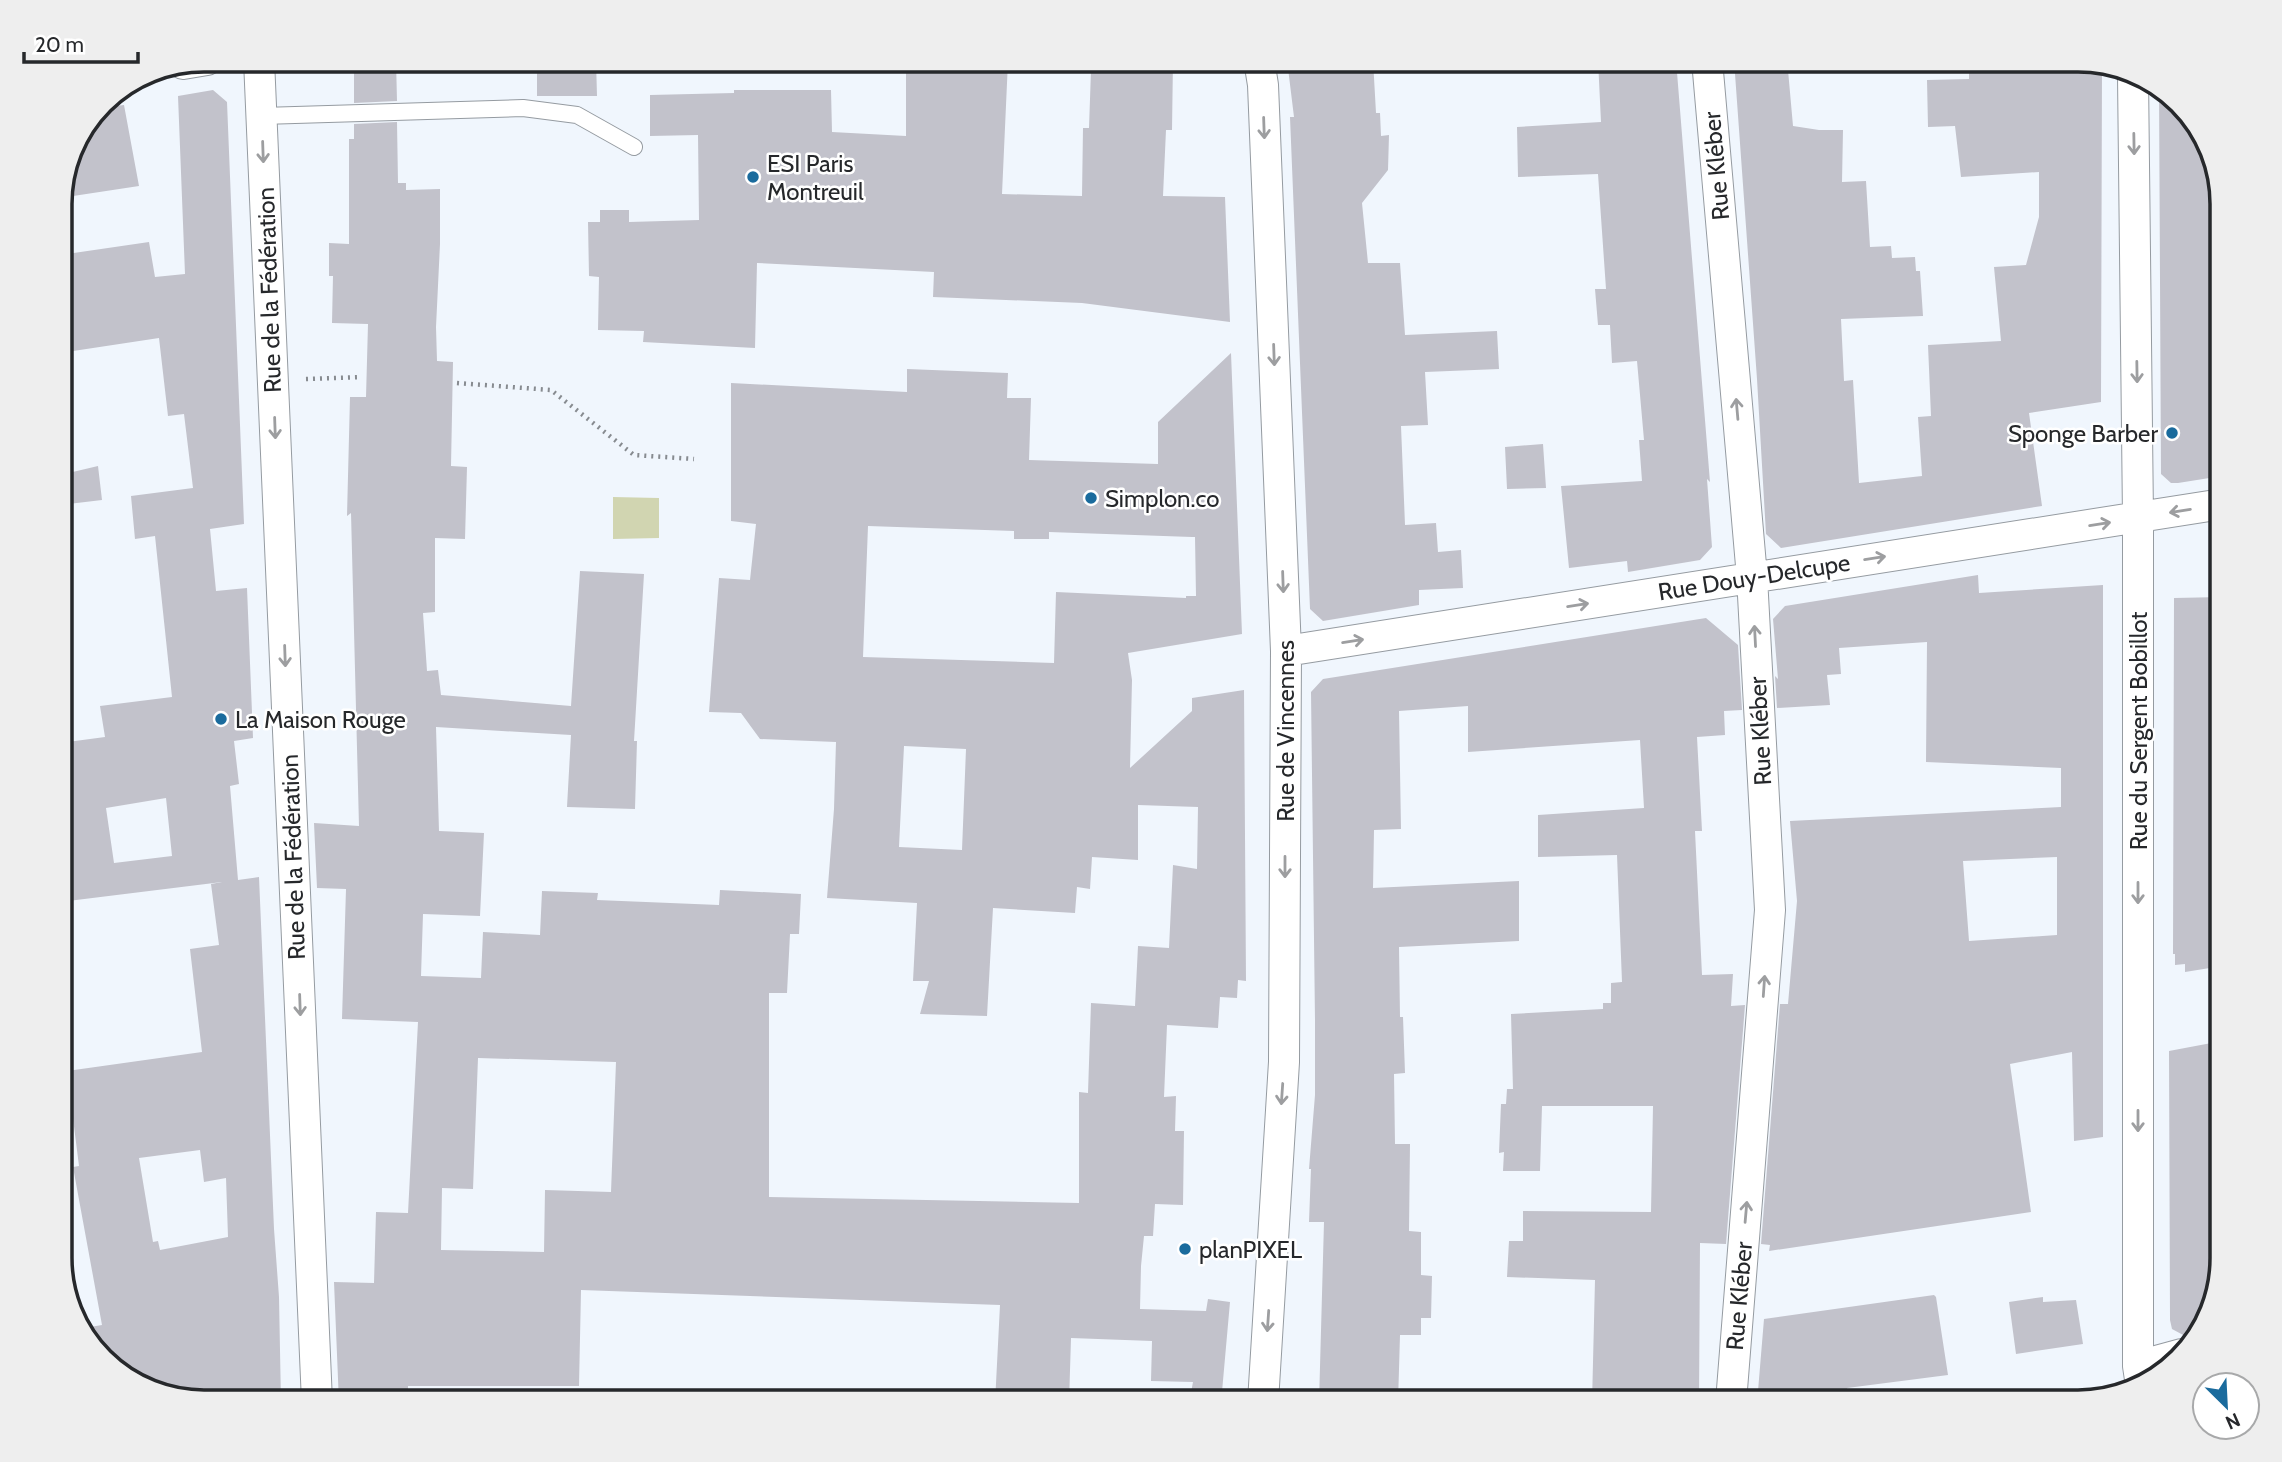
<svg xmlns="http://www.w3.org/2000/svg" width="2282" height="1462" viewBox="0 0 2282 1462" font-family="Cabin,sans-serif">
<style>
.green{fill:#d1d5b1}
.building{fill:#c2c2cb;fill-rule:evenodd}
.lines{fill:none;stroke-linecap:round;stroke-linejoin:round}
.lane-casing{stroke:#959ba1;stroke-width:18}
.street-casing{stroke:#959ba1;stroke-width:32}
.path{stroke:#878b90;stroke-width:4.5;stroke-dasharray:2 5;stroke-linecap:butt}
.lane{stroke:#fff;stroke-width:16}
.street{stroke:#fff;stroke-width:30}
.oneway{stroke:#9d9ea0}
.poi-dot{fill:#1a6b9d;stroke:#fff;stroke-width:2.5}
.labels{text-anchor:middle;dominant-baseline:central;stroke-width:5;stroke-linejoin:round;paint-order:stroke}
.poi-label{font-size:24px;fill:#26282b;stroke:#fff;text-anchor:start}
.street-label{font-size:24px;fill:#26282b;stroke:#fff}
.rim{fill:none;stroke:#26282b;stroke-width:3.5}
</style>
<rect width="100%" height="100%" fill="#f0f6fd"/>
<path class="green" d="M 613,497 L 659,498 L 659,538 L 613,539 Z"/>
<path class="building" d="M 354,60 L 396,60 L 397,101 L 354,103 Z
M 537,60 L 596,60 L 597,96 L 537,96 Z
M 906,60 L 1008,61 L 1002,194 L 1082,196 L 1083,128 L 1089,128 L 1091,70 L 1130,71 L 1130,60 L 1173,60 L 1172,130 L 1166,130 L 1163,196 L 1225,197 L 1230,322 L 1082,303 L 933,297 L 934,272 L 757,263 L 755,348 L 643,342 L 644,331 L 598,330 L 599,277 L 589,276 L 588,222 L 600,222 L 600,210 L 629,210 L 629,222 L 699,220 L 698,135 L 650,136 L 650,95 L 734,93 L 734,90 L 831,90 L 832,132 L 906,136 Z
M 1287,60 L 1323,60 L 1323,62 L 1373,60 L 1376,113 L 1380,113 L 1381,136 L 1389,135 L 1388,170 L 1362,203 L 1368,263 L 1400,263 L 1405,335 L 1497,331 L 1499,369 L 1425,372 L 1428,425 L 1401,426 L 1405,525 L 1436,523 L 1438,552 L 1461,550 L 1463,588 L 1419,590 L 1419,605 L 1323,621 L 1310,609 L 1290,117 L 1294,117 Z
M 1598,60 L 1676,60 L 1710,482 L 1707,479 L 1712,547 L 1700,560 L 1628,572 L 1627,561 L 1569,568 L 1561,486 L 1642,481 L 1639,440 L 1644,440 L 1637,361 L 1612,363 L 1610,325 L 1598,325 L 1595,289 L 1606,289 L 1598,174 L 1518,177 L 1517,127 L 1601,122 Z
M 1734,60 L 1772,60 L 1772,70 L 1788,70 L 1793,126 L 1819,130 L 1843,130 L 1842,182 L 1866,181 L 1870,247 L 1891,246 L 1892,258 L 1915,257 L 1916,271 L 1920,271 L 1923,316 L 1841,319 L 1844,381 L 1853,380 L 1859,483 L 1922,476 L 1918,417 L 1931,416 L 1928,345 L 2001,341 L 1994,267 L 2026,265 L 2039,217 L 2039,172 L 1961,177 L 1955,126 L 1928,127 L 1927,80 L 1969,79 L 1969,60 L 2078,60 L 2102,67 L 2101,402 L 2029,413 L 2042,506 L 1781,548 L 1766,534 L 1757,379 Z
M 2159,85 L 2203,132 L 2222,203 L 2222,246 L 2215,246 L 2222,334 L 2222,476 L 2178,483 L 2171,483 L 2161,474 Z
M 213,90 L 227,102 L 244,524 L 210,529 L 216,591 L 247,588 L 253,738 L 234,741 L 239,784 L 230,786 L 238,880 L 259,877 L 274,1229 L 279,1297 L 281,1403 L 204,1403 L 124,1378 L 78,1329 L 102,1325 L 73,1167 L 79,1166 L 67,1071 L 202,1052 L 190,949 L 219,945 L 211,884 L 222,882 L 60,902 L 60,743 L 105,737 L 100,706 L 172,697 L 155,536 L 135,539 L 131,496 L 193,488 L 184,414 L 168,416 L 159,338 L 60,353 L 60,255 L 149,242 L 155,277 L 185,274 L 178,96 ZM 166,798 L 172,856 L 114,863 L 106,808 ZM 200,1150 L 204,1182 L 226,1178 L 228,1237 L 160,1250 L 158,1241 L 153,1242 L 139,1158 Z
M 124,105 L 139,186 L 60,198 L 71,148 L 98,108 Z
M 397,122 L 398,183 L 406,183 L 406,190 L 440,189 L 440,244 L 436,327 L 437,361 L 453,362 L 451,466 L 467,467 L 465,539 L 435,538 L 435,612 L 423,613 L 427,671 L 438,670 L 441,695 L 571,706 L 580,571 L 644,574 L 634,741 L 637,741 L 635,809 L 567,807 L 571,735 L 436,727 L 439,831 L 484,833 L 480,916 L 423,914 L 421,976 L 481,978 L 483,932 L 540,935 L 542,891 L 598,893 L 597,900 L 719,905 L 720,890 L 801,894 L 799,934 L 790,934 L 787,993 L 769,993 L 769,1197 L 1079,1203 L 1079,1092 L 1088,1093 L 1091,1003 L 1135,1006 L 1138,946 L 1169,948 L 1173,865 L 1197,869 L 1198,807 L 1138,805 L 1138,860 L 1092,857 L 1090,889 L 1077,887 L 1075,913 L 993,908 L 987,1016 L 920,1014 L 929,981 L 913,981 L 917,903 L 827,898 L 834,809 L 836,742 L 760,739 L 741,713 L 709,712 L 719,578 L 750,580 L 756,524 L 731,521 L 731,383 L 907,392 L 907,369 L 1008,373 L 1007,398 L 1031,398 L 1029,460 L 1158,464 L 1158,422 L 1231,353 L 1242,634 L 1128,653 L 1132,680 L 1130,768 L 1192,711 L 1192,698 L 1244,690 L 1246,981 L 1238,980 L 1237,998 L 1220,997 L 1218,1028 L 1167,1025 L 1164,1097 L 1176,1096 L 1175,1131 L 1184,1131 L 1183,1205 L 1155,1204 L 1153,1236 L 1144,1236 L 1141,1266 L 1140,1309 L 1206,1311 L 1208,1299 L 1230,1302 L 1221,1403 L 1189,1403 L 1193,1382 L 1151,1381 L 1152,1341 L 1071,1338 L 1069,1403 L 995,1403 L 1000,1305 L 581,1290 L 579,1386 L 408,1386 L 408,1403 L 339,1403 L 334,1282 L 374,1283 L 376,1212 L 408,1213 L 418,1022 L 342,1019 L 346,889 L 317,888 L 314,823 L 359,826 L 351,513 L 347,516 L 350,397 L 366,397 L 368,324 L 332,323 L 333,276 L 329,276 L 329,243 L 349,244 L 349,139 L 354,139 L 354,124 ZM 868,526 L 1014,531 L 1014,539 L 1049,539 L 1049,532 L 1192,537 L 1195,537 L 1196,596 L 1186,596 L 1186,598 L 1056,592 L 1054,663 L 863,657 ZM 904,746 L 966,749 L 962,850 L 899,847 ZM 478,1058 L 616,1062 L 611,1192 L 545,1190 L 544,1252 L 441,1250 L 442,1188 L 473,1189 Z
M 1543,444 L 1546,488 L 1507,489 L 1505,447 Z
M 98,466 L 102,500 L 60,505 L 60,475 Z
M 1978,575 L 1979,593 L 2103,585 L 2103,1137 L 2074,1141 L 2072,1052 L 2010,1064 L 2031,1212 L 1769,1251 L 1770,1245 L 1761,1244 L 1780,1004 L 1788,1004 L 1797,901 L 1790,821 L 2061,807 L 2061,768 L 1926,762 L 1927,642 L 1839,648 L 1841,674 L 1827,675 L 1830,705 L 1777,708 L 1775,676 L 1778,679 L 1773,619 L 1785,606 ZM 2057,857 L 2057,935 L 1969,941 L 1963,861 Z
M 2222,597 L 2222,840 L 2216,840 L 2216,967 L 2185,972 L 2185,964 L 2175,965 L 2175,954 L 2173,954 L 2174,598 Z
M 1706,618 L 1738,645 L 1742,710 L 1724,711 L 1725,735 L 1697,737 L 1702,831 L 1695,831 L 1702,975 L 1733,974 L 1731,1006 L 1745,1005 L 1726,1244 L 1700,1243 L 1699,1403 L 1592,1403 L 1595,1280 L 1507,1277 L 1509,1241 L 1523,1241 L 1523,1211 L 1651,1212 L 1653,1106 L 1542,1106 L 1540,1171 L 1503,1171 L 1504,1152 L 1499,1153 L 1501,1104 L 1506,1104 L 1507,1089 L 1513,1089 L 1511,1014 L 1603,1009 L 1603,1003 L 1611,1003 L 1611,983 L 1622,982 L 1617,855 L 1538,857 L 1538,815 L 1644,808 L 1640,740 L 1468,752 L 1468,706 L 1399,711 L 1401,829 L 1374,830 L 1373,888 L 1519,881 L 1519,941 L 1399,947 L 1400,1017 L 1403,1017 L 1405,1073 L 1394,1074 L 1395,1144 L 1410,1144 L 1409,1231 L 1421,1232 L 1421,1275 L 1432,1276 L 1431,1318 L 1421,1318 L 1421,1335 L 1400,1335 L 1398,1403 L 1319,1403 L 1324,1222 L 1309,1222 L 1311,1169 L 1309,1169 L 1315,1095 L 1315,1020 L 1311,692 L 1323,679 Z
M 2222,1041 L 2222,1259 L 2200,1332 L 2185,1336 L 2172,1329 L 2170,1320 L 2169,1051 Z
M 1934,1295 L 1936,1297 L 1948,1375 L 1847,1388 L 1850,1403 L 1757,1403 L 1764,1319 Z
M 2043,1297 L 2043,1302 L 2076,1300 L 2083,1344 L 2016,1354 L 2009,1302 Z"/>
<g class="lines">
<defs>
<path id="lane" d="M 262,116 L 523,108 L 577,115 L 634,147"/>
<path id="street" d="M 259,60 L 317,1402
M 1259,60 L 1263,85 L 1286,651 L 1284,1062 L 1263,1402
M 1707,60 L 1752,577 L 1770,910 L 1731,1402
M 183,64 L 207,60
M 2133,76 L 2138,518 L 2138,1366 L 2141,1386
M 1286,651 L 2222,504
M 2138,1366 L 2182,1354"/>
</defs>
<use href="#lane" class="lane-casing"/>
<use href="#street" class="street-casing"/>
<path class="path" d="M 306,379 L 361,377
M 457,383 L 551,390 L 634,455 L 694,459"/>
<use href="#lane" class="lane"/>
<use href="#street" class="street"/>
</g>
<defs><path id="oneway-shaft" d="M-6 0H5M1.5-3L5.5 0L1.5 3" fill="none" stroke-width="1.6" stroke-linecap="round" stroke-linejoin="round" transform="scale(1.75)"/></defs>
<g class="oneway">
<use href="#oneway-shaft" transform="translate(1264 128) rotate(88)"/>
<use href="#oneway-shaft" transform="translate(2134 144) rotate(89)"/>
<use href="#oneway-shaft" transform="translate(263 152) rotate(88)"/>
<use href="#oneway-shaft" transform="translate(1274 355) rotate(88)"/>
<use href="#oneway-shaft" transform="translate(2137 372) rotate(89)"/>
<use href="#oneway-shaft" transform="translate(1737 409) rotate(-95)"/>
<use href="#oneway-shaft" transform="translate(275 428) rotate(88)"/>
<use href="#oneway-shaft" transform="translate(2180 511) rotate(171)"/>
<use href="#oneway-shaft" transform="translate(2100 524) rotate(-9)"/>
<use href="#oneway-shaft" transform="translate(1875 558) rotate(-9)"/>
<use href="#oneway-shaft" transform="translate(1283 582) rotate(88)"/>
<use href="#oneway-shaft" transform="translate(1578 605) rotate(-9)"/>
<use href="#oneway-shaft" transform="translate(1755 636) rotate(-93)"/>
<use href="#oneway-shaft" transform="translate(1353 641) rotate(-9)"/>
<use href="#oneway-shaft" transform="translate(285 656) rotate(88)"/>
<use href="#oneway-shaft" transform="translate(1285 867) rotate(90)"/>
<use href="#oneway-shaft" transform="translate(2138 893) rotate(90)"/>
<use href="#oneway-shaft" transform="translate(1764 986) rotate(-86)"/>
<use href="#oneway-shaft" transform="translate(300 1005) rotate(88)"/>
<use href="#oneway-shaft" transform="translate(1282 1094) rotate(94)"/>
<use href="#oneway-shaft" transform="translate(2138 1121) rotate(90)"/>
<use href="#oneway-shaft" transform="translate(1746 1212) rotate(-85)"/>
<use href="#oneway-shaft" transform="translate(1268 1321) rotate(94)"/>
</g>
<g class="poi-dot">
<circle cx="753" cy="177" r="7"/>
<circle cx="2172" cy="433" r="7"/>
<circle cx="1091" cy="498" r="7"/>
<circle cx="221" cy="719" r="7"/>
<circle cx="1185" cy="1249" r="7"/>
</g>
<g class="labels">
<g class="poi-label">
<text x="767" y="163">ESI Paris<tspan x="767" dy="28">Montreuil</tspan></text>
<text x="2158" y="433" text-anchor="end">Sponge Barber</text>
<text x="1105" y="498">Simplon.co</text>
<text x="235" y="719">La Maison Rouge</text>
<text x="1199" y="1249">planPIXEL</text>
</g>
<g class="street-label">
<text transform="translate(1716 166) rotate(-95)">Rue Kléber</text>
<text transform="translate(269 290) rotate(-92)">Rue de la Fédération</text>
<text transform="translate(1754 577) rotate(-9)">Rue Douy-Delcupe</text>
<text transform="translate(1285 731) rotate(-90)">Rue de Vincennes</text>
<text transform="translate(1760 731) rotate(-93)">Rue Kléber</text>
<text transform="translate(2138 731) rotate(-90)">Rue du Sergent Bobillot</text>
<text transform="translate(293 857) rotate(-92)">Rue de la Fédération</text>
<text transform="translate(1739 1296) rotate(-85)">Rue Kléber</text>
</g>
</g>
<path d="M0 0H2282V1462H0ZM204 72H2078A132 132 0 0 1 2210 204V1258A132 132 0 0 1 2078 1390H204A132 132 0 0 1 72 1258V204A132 132 0 0 1 204 72Z" fill="#eee" fill-rule="evenodd"/>
<path class="rim" d="M204 72H2078A132 132 0 0 1 2210 204V1258A132 132 0 0 1 2078 1390H204A132 132 0 0 1 72 1258V204A132 132 0 0 1 204 72Z"/>
<g transform="translate(2226 1406) rotate(156)"><circle r="33" fill="#ffffff" stroke="#a8a9aa" stroke-width="2"/>
<path d="M0-5L12 26L0 18L-12 26Z" fill="#1a6b9d"/>
<text y="-10" font-size="19" font-weight="bold" text-anchor="middle" fill="#26282b">N</text>
</g>
<path d="M24 52v10h114v-10" fill="none" stroke="#26282b" stroke-width="3.5"/>
<text x="35" y="52" font-size="21" fill="#26282b" stroke="#ffffff" stroke-width="5" paint-order="stroke">20 m</text>
</svg>
